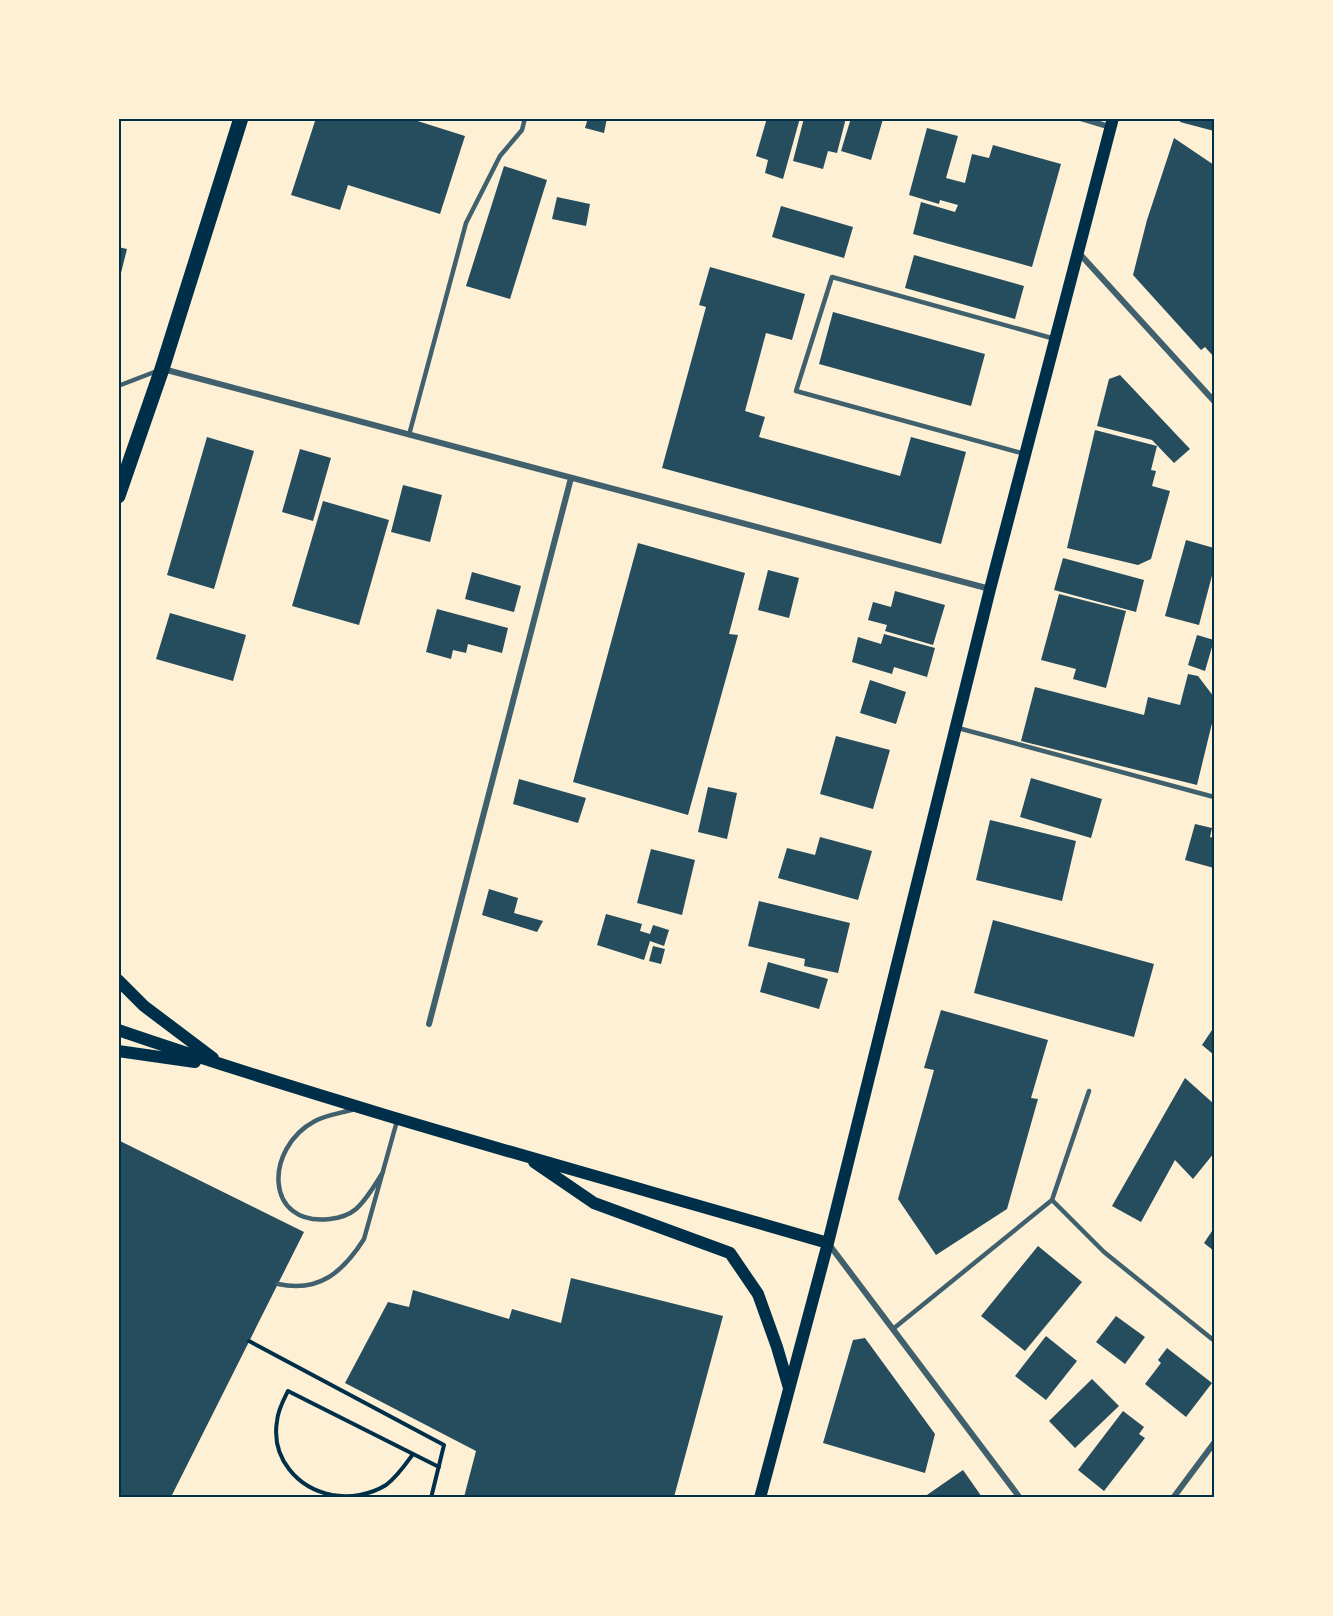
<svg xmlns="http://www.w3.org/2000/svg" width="1333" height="1616" viewBox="0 0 1333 1616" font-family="Montserrat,sans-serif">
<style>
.building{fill:#264d5e}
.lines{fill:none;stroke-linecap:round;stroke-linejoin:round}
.path{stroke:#003049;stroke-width:4}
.service{stroke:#3f606c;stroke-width:4.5}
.minor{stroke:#3f606c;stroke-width:6}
.secondary{stroke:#003049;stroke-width:12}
.primary{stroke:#003049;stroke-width:15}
.neatline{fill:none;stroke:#003049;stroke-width:2}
</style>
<rect width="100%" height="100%" fill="#fdf0d5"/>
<path class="building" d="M 316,118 L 408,118 L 465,136 L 440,214 L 348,185 L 340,210 L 291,195 Z
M 588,118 L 607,118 L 604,133 L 585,128 Z
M 767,118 L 800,118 L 783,179 L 765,173 L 768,160 L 756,156 Z
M 804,118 L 846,118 L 837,153 L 828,151 L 823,169 L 793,161 Z
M 851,118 L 883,119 L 871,160 L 841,151 Z
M 1181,118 L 1214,118 L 1214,131 L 1180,122 Z
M 927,128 L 958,136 L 946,178 L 965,183 L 972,154 L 989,158 L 993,145 L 1061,164 L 1032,267 L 913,234 L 921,202 L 955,212 L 958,205 L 940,200 L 939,204 L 909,195 Z
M 1174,138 L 1214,165 L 1214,357 L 1205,347 L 1201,350 L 1133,275 L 1147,220 Z
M 504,166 L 547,180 L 510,299 L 466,286 Z
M 557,197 L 590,204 L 586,226 L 552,219 Z
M 781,206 L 853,227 L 844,258 L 772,237 Z
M 118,247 L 127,249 L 119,281 L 118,281 Z
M 914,255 L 1024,286 L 1015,319 L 905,288 Z
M 710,267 L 805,294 L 792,340 L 766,333 L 745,411 L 765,417 L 759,437 L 900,476 L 911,437 L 966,452 L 941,544 L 662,468 L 706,307 L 699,305 Z
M 833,312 L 985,354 L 971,406 L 819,364 Z
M 1120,375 L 1190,449 L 1174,463 L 1152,440 L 1097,426 L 1109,379 Z
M 1095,430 L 1157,446 L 1151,470 L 1156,471 L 1152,486 L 1170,491 L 1151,559 L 1138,565 L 1067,548 Z
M 207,437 L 254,451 L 214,589 L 167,575 Z
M 300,449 L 331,458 L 313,521 L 282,512 Z
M 403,485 L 442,495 L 430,542 L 391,532 Z
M 323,501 L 389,520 L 359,625 L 292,606 Z
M 1186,540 L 1214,548 L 1214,568 L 1199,625 L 1165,616 Z
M 638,543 L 745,573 L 729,634 L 738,635 L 688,815 L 573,782 Z
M 1063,558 L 1144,580 L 1136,612 L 1054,590 Z
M 768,570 L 799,578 L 789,618 L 758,610 Z
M 472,572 L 521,586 L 514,612 L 465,599 Z
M 895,591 L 945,605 L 933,645 L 885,631 L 887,625 L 868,620 L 873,602 L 891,607 Z
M 1059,594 L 1126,611 L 1106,688 L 1073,679 L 1076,669 L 1041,660 Z
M 437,609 L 508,628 L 502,653 L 468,644 L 466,653 L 453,650 L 451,659 L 426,652 Z
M 170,613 L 246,635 L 233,681 L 156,659 Z
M 884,634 L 935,648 L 927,677 L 894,667 L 892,674 L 852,662 L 858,637 L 881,644 Z
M 1197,635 L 1214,640 L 1205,671 L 1188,665 Z
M 1188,674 L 1198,676 L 1214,697 L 1214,715 L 1197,785 L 1021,741 L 1035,687 L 1144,715 L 1148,697 L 1180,705 Z
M 870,680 L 906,692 L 896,724 L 860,713 Z
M 836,736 L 890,750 L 873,809 L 820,794 Z
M 1031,778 L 1102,799 L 1091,838 L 1020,817 Z
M 519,779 L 586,798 L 578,823 L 513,804 Z
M 708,787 L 737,793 L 727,839 L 698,832 Z
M 990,820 L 1076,841 L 1062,901 L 976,880 Z
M 1195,824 L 1212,828 L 1210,837 L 1214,838 L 1214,868 L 1185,860 Z
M 820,837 L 872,851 L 858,900 L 778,878 L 787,848 L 815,855 Z
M 651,849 L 695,860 L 682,915 L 637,903 Z
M 489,889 L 518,898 L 514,913 L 543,921 L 537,932 L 482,915 Z
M 759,901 L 850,923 L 838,973 L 804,966 L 805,959 L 748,946 Z
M 606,914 L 642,924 L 640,931 L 650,934 L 653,925 L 669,930 L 664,946 L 650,941 L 644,960 L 597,945 Z
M 993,920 L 1154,964 L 1134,1037 L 974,993 Z
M 653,946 L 665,949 L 661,964 L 649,961 Z
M 768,962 L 828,979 L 819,1009 L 760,992 Z
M 941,1010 L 1048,1040 L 1031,1098 L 1038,1099 L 1007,1209 L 936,1255 L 898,1199 L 934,1070 L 924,1068 Z
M 1214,1027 L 1214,1055 L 1202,1045 Z
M 1185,1078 L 1214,1104 L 1214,1153 L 1193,1179 L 1175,1160 L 1141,1222 L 1112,1206 Z
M 118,1140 L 304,1232 L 171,1497 L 118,1497 Z
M 1214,1228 L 1214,1251 L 1204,1243 Z
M 1038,1246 L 1082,1282 L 1025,1351 L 981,1316 Z
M 571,1278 L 723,1316 L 674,1497 L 464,1497 L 476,1451 L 345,1383 L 388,1302 L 409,1307 L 413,1290 L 509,1319 L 512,1309 L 561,1323 Z
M 1116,1316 L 1145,1337 L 1125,1364 L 1096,1342 Z
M 1046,1336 L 1077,1361 L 1046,1400 L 1015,1376 Z
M 865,1338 L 935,1434 L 925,1473 L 823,1443 L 853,1340 Z
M 1167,1348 L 1212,1383 L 1186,1417 L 1145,1384 L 1161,1363 L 1158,1360 Z
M 1092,1379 L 1119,1406 L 1075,1448 L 1049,1421 Z
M 1123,1411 L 1144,1427 L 1139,1434 L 1145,1438 L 1104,1491 L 1078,1470 Z
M 963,1470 L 982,1497 L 924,1497 Z"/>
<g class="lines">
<path class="path" d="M 249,1341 L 444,1445 L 431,1498
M 413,1454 C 405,1465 397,1477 386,1485 C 370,1495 350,1498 332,1495 C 297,1488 271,1458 277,1421 C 278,1410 283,1401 288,1391 L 439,1467"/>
<path class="service" d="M 118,386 L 157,371
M 409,435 L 466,223 L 500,156 L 522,130 L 525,118
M 1025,454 L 796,391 L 832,277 L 1055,339
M 958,728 L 1214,797
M 355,1109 C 342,1113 326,1115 315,1121 C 264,1148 264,1227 330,1219 C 339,1218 349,1215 356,1209 C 367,1199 375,1185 383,1172
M 1052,1200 L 1104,1252 L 1212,1339
M 278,1284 C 319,1293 343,1272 364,1239 L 397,1121
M 893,1329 L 1052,1200 L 1089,1091"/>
<path class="minor" d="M 1080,118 L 1110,127
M 1078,252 L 1214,401
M 163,369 L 990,589
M 429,1024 L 571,478
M 828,1243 L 1020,1498
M 1173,1498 L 1214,1443"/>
<path class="secondary" d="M 118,980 L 144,1006 L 213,1058
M 118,1030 C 352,1110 591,1174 828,1243
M 118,1051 L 195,1062
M 534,1162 L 594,1203 L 730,1253 L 758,1294 L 777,1347 L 789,1388
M 760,1498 L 828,1243 L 990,589 L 1113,118"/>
<path class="primary" d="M 118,496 L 162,369 L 241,118"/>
</g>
<rect width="1333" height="1616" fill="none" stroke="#fdf0d5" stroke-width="240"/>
<rect x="120" y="120" width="1093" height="1376" class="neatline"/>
</svg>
